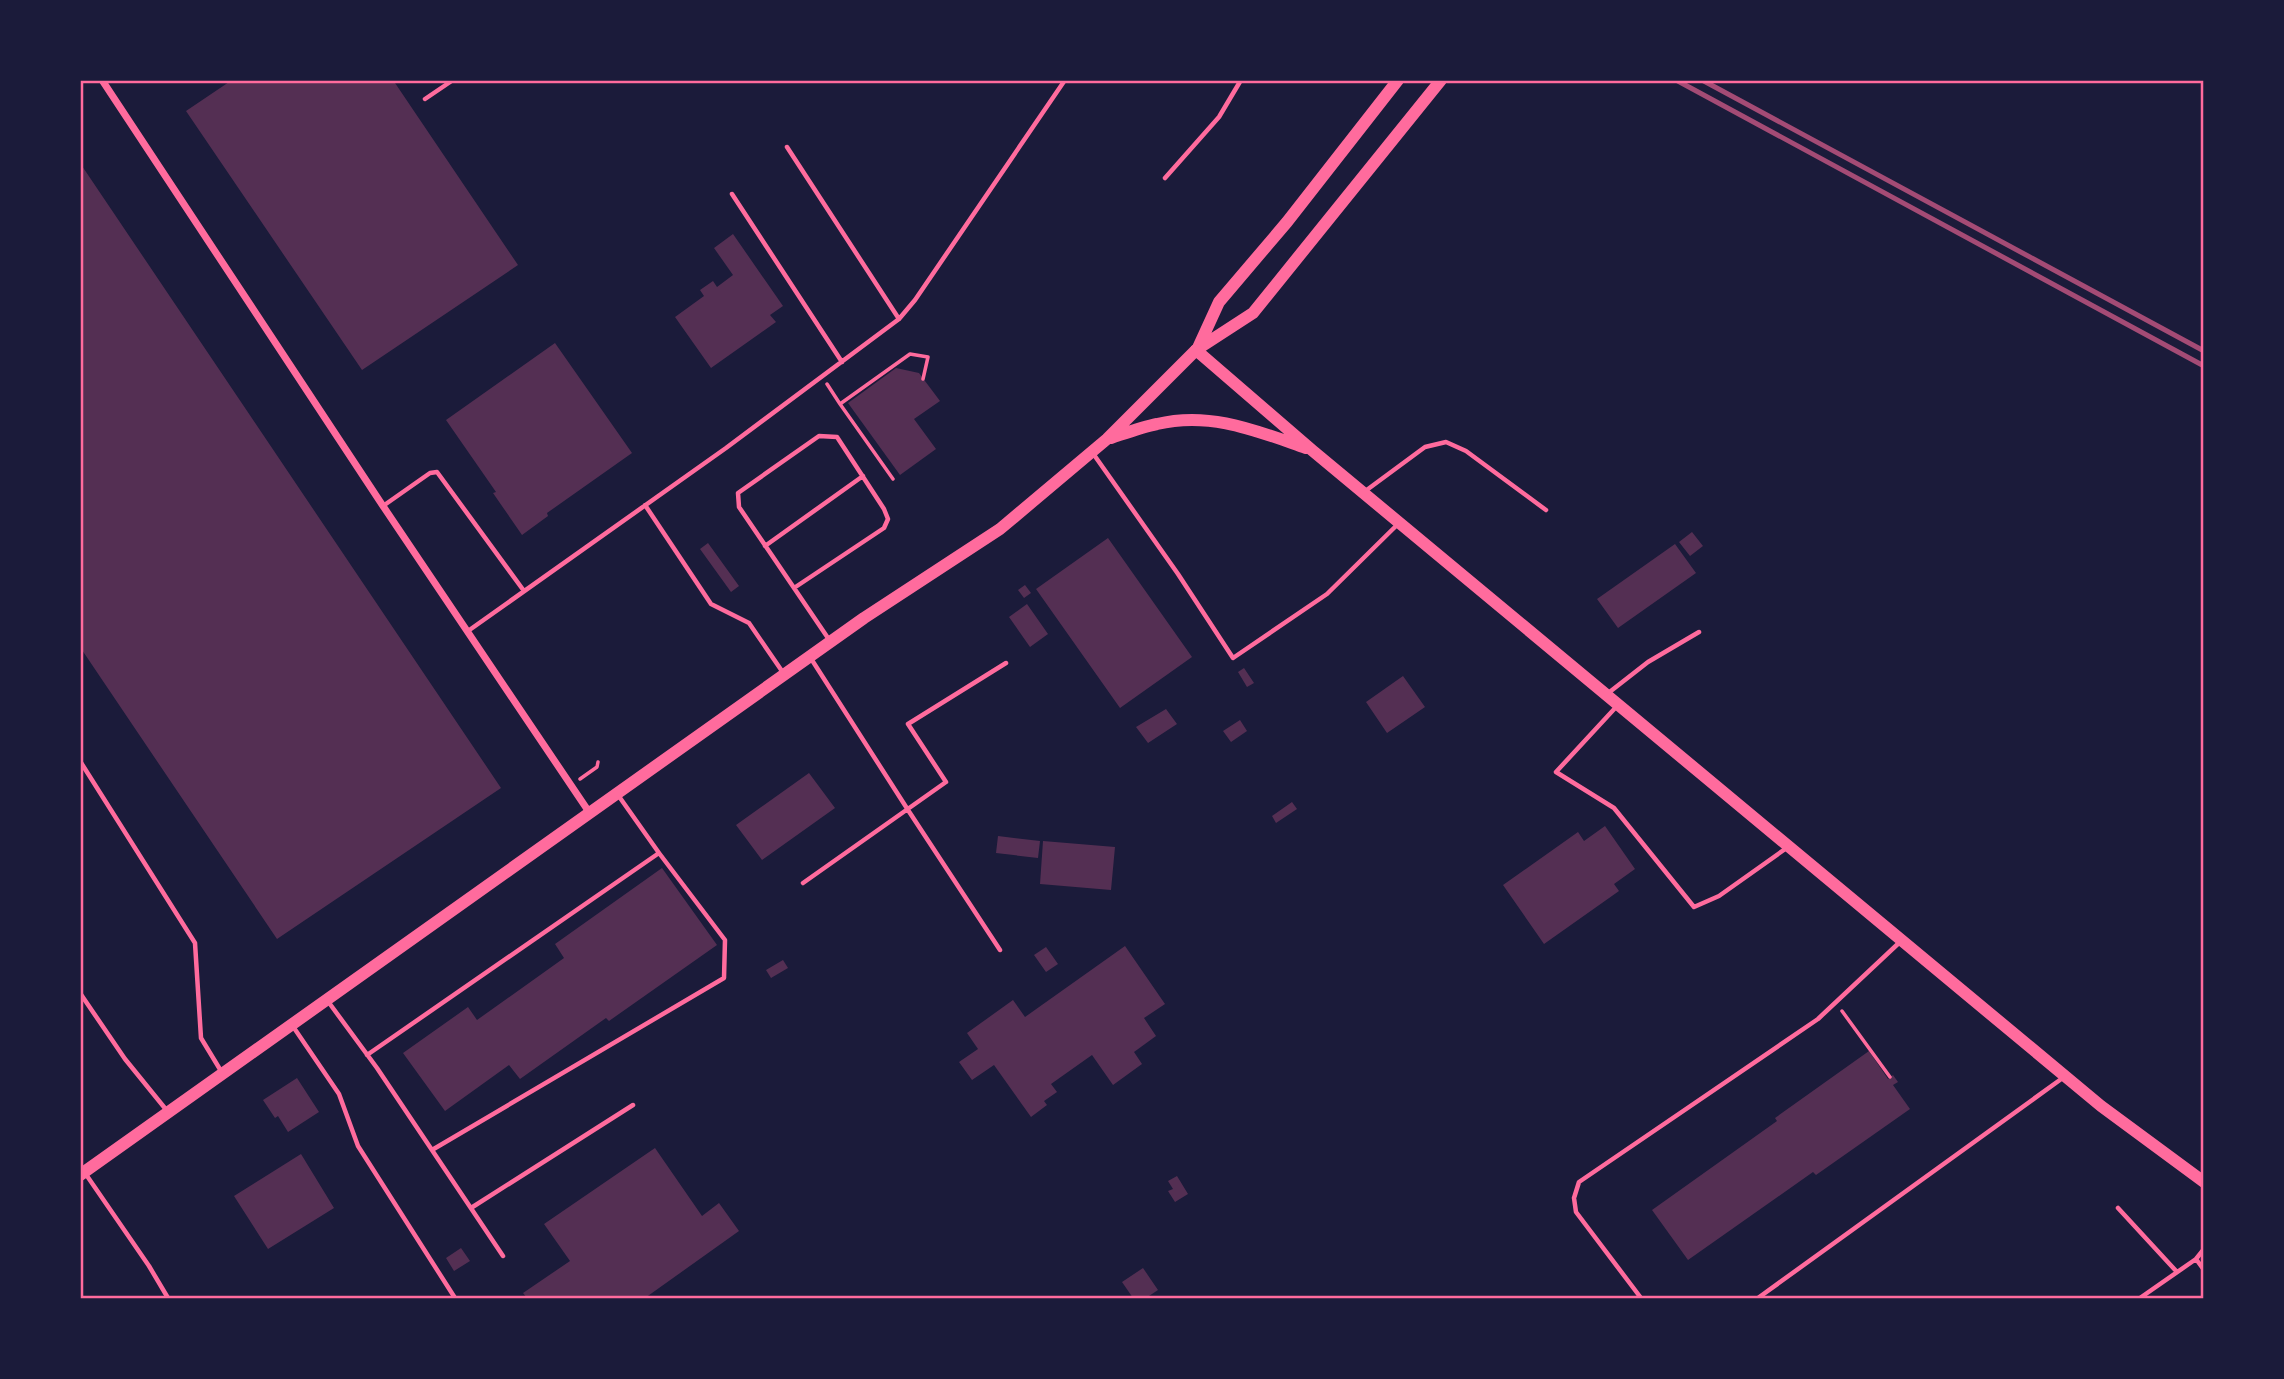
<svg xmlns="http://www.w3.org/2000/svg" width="2284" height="1379" viewBox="0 0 2284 1379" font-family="'Noto Serif',serif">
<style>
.building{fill:#542f53}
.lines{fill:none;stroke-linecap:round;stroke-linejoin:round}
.path{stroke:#ff6b9d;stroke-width:3.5}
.service{stroke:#ff6b9d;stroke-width:4.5}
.minor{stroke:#ff6b9d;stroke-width:7}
.secondary{stroke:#ff6b9d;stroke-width:12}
.primary{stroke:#ff6b9d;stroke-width:12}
.rail{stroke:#a44b75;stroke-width:5}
.neatline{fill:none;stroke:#ff6b9d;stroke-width:2.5}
</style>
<rect width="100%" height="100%" fill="#1b1b3a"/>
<path class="building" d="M 232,80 L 393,80 L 518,265 L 362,370 L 186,111 Z
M 80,163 L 501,788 L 277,939 L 80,647 Z
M 733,234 L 783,306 L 770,315 L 776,322 L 711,368 L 675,317 L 704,296 L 700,290 L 713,281 L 717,287 L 733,275 L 714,248 Z
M 555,343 L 632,453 L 547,513 L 548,516 L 522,535 L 493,493 L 496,492 L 446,420 Z
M 896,368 L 919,373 L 940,401 L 914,419 L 936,449 L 900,475 L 848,403 Z
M 1692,532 L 1703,546 L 1690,556 L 1679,542 Z
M 1108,538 L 1192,657 L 1120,708 L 1036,589 Z
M 708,543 L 739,586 L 731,592 L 700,549 Z
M 1675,544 L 1696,573 L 1618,628 L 1597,599 Z
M 1025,585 L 1031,593 L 1024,598 L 1018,590 Z
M 1027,604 L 1048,634 L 1030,647 L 1009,617 Z
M 1244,668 L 1254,683 L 1247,687 L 1238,672 Z
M 1403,676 L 1425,707 L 1387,733 L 1366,702 Z
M 1166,709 L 1177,724 L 1148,743 L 1136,727 Z
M 1240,720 L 1247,731 L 1231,742 L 1223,731 Z
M 809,773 L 835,808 L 762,860 L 736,825 Z
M 1292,802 L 1297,809 L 1276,823 L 1272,816 Z
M 1605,826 L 1635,869 L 1614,884 L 1619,891 L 1544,944 L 1503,885 L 1578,832 L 1584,841 Z
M 998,836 L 1040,841 L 1038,858 L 996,853 Z
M 1043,841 L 1115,847 L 1111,890 L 1040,884 Z
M 662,868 L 717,945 L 609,1021 L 606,1018 L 520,1079 L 509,1065 L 445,1111 L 403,1053 L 468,1007 L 477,1020 L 564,958 L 555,944 Z
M 1125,946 L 1165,1004 L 1144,1018 L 1156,1036 L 1134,1052 L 1142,1064 L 1113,1085 L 1092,1055 L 1051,1084 L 1057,1092 L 1044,1101 L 1047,1105 L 1031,1117 L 994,1065 L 972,1080 L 959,1062 L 978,1049 L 967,1033 L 1013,1000 L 1025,1017 Z
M 1046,947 L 1058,964 L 1046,972 L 1034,955 Z
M 783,960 L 788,968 L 771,978 L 766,970 Z
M 1869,1051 L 1888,1079 L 1893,1075 L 1898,1082 L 1893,1085 L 1910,1109 L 1816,1175 L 1813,1172 L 1688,1260 L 1652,1210 L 1777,1121 L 1775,1118 Z
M 297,1078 L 319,1112 L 288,1132 L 278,1116 L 275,1118 L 263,1100 Z
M 655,1148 L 702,1216 L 719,1203 L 739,1231 L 645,1298 L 596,1298 L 595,1296 L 591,1298 L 527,1298 L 523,1293 L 570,1261 L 544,1224 Z
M 301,1154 L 334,1208 L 268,1249 L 234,1196 Z
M 1177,1176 L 1188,1194 L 1175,1202 L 1168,1191 L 1173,1189 L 1168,1181 Z
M 461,1248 L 470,1261 L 454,1271 L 446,1258 Z
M 1143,1268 L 1158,1290 L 1146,1298 L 1133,1298 L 1122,1282 Z"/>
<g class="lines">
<path class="path" d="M 827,384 L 840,404
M 893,479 L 840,404 L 910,354 L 928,357 L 923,379
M 580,779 L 597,767 L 598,762
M 1842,1011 L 1890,1077"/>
<path class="service" d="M 425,99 L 453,80
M 787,147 L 899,319
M 1165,178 L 1219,117 L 1241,80
M 732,194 L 842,362
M 1092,452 L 1178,574 L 1233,658 L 1327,594 L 1399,523
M 1364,492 L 1425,447 L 1446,442 L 1466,451 L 1546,510
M 645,505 L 711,604 L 749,623 L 784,674
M 383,506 L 430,473 L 437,472 L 524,591
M 765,546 L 863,476
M 794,588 L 884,528 L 888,519 L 884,509 L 837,437 L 819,436 L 738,493 L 739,507 C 769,551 799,596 830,641
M 468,631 L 726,448 L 899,319 L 915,300 L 1065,80
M 810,657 L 908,810 L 1000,950
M 1607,694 L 1648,662 L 1699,632
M 1617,706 L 1556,772 L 1614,808 L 1694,907 L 1719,896 L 1788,847
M 80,761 L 195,943 L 201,1038 L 221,1071
M 803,883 L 946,782 L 908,724 L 1006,663
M 80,993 L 125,1059 L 168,1112
M 327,1000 L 377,1068 L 503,1256
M 292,1025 L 339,1094 L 358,1146 L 455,1298
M 367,1055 L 659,853 L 618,795
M 432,1150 L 724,978 L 725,940 L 659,853
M 85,1173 L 149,1266 L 168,1298
M 471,1208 L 633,1105
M 2118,1208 L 2177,1272
M 2204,1249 L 2196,1259 L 2204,1270
M 1641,1298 L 1576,1212 L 1574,1198 L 1579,1182 L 1818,1019 L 1901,941
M 1758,1298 L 2064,1077
M 2140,1298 L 2196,1259"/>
<path class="minor" d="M 102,80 L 383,506 L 589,812"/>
<path class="secondary" d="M 1196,350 L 1253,313 L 1441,80
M 1197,350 L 1219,302 L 1287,222 L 1398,80"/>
<path class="primary" d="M 1111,438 C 1126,433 1142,427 1157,424 C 1210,411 1257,431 1306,448
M 80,1175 L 864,618 L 1000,529 L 1107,439 L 1196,350 L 1313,451 L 2101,1106 L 2204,1182"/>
<path class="rail" d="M 1676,80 L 2204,366
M 1702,80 L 2204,351"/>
</g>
<rect width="2284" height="1379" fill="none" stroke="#1b1b3a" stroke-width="164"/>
<rect x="82" y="82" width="2120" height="1215" class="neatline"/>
</svg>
